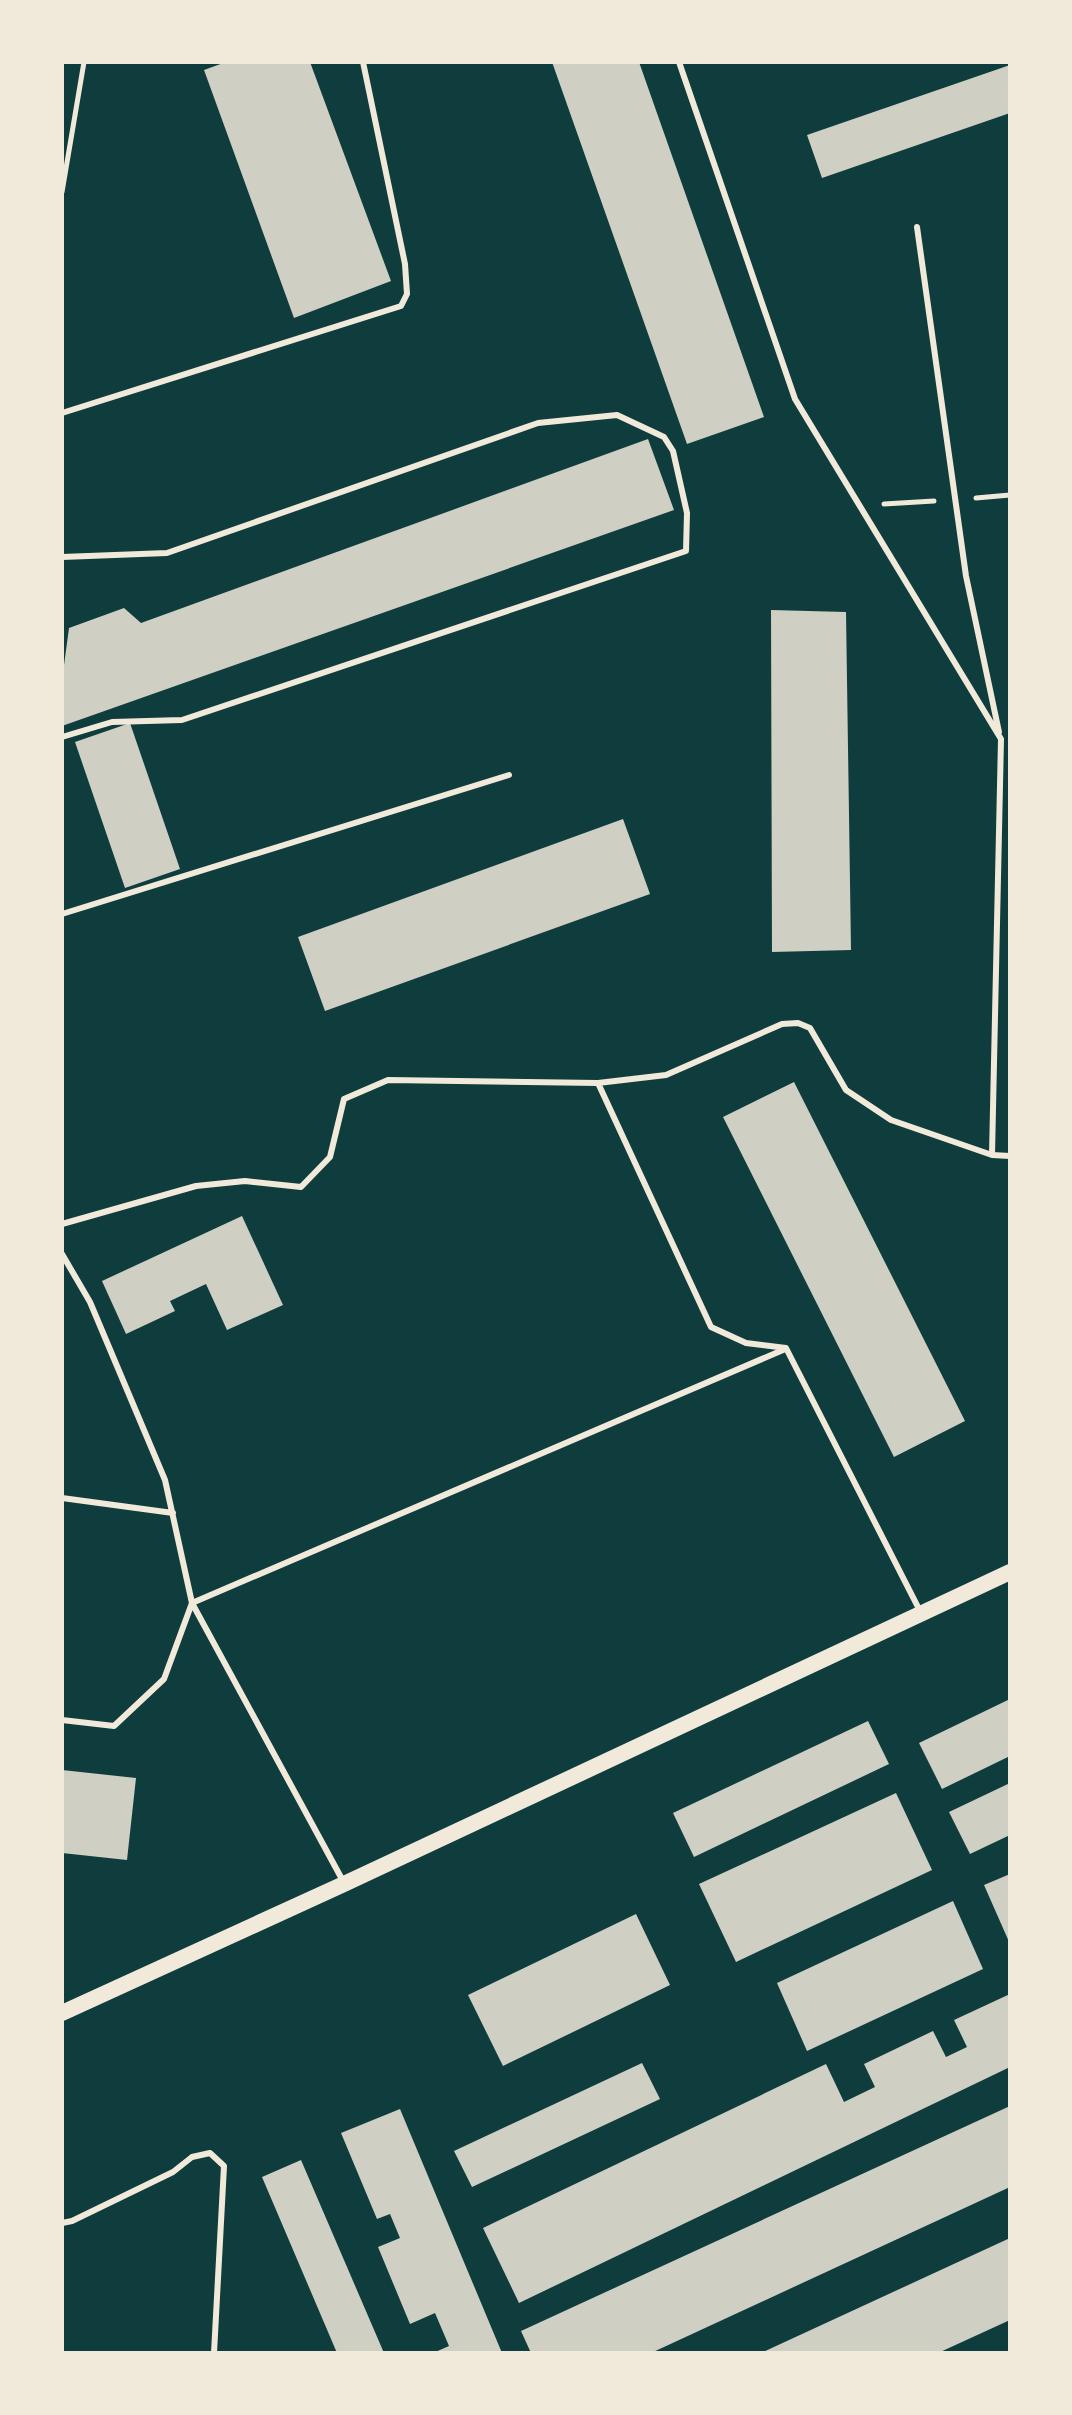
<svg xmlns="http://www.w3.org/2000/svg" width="1072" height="2415" viewBox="0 0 1072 2415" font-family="Roboto,sans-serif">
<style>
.building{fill:#cfcfc3}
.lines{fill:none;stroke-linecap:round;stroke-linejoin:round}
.path{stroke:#f1e9da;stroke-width:5}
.service{stroke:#f1e9da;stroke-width:6}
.secondary{stroke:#f1e9da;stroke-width:16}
</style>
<rect width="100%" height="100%" fill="#0f3d3e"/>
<path class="building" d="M 226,62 L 310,62 L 391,281 L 294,318 L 204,70 Z
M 552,62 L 639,62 L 764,417 L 687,444 Z
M 1010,65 L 1010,113 L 822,178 L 807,135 Z
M 648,439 L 674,510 L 62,726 L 62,680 L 69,628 L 124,608 L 141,623 Z
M 771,610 L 846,612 L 851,950 L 772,952 Z
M 130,723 L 180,869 L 125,888 L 75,742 Z
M 623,819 L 650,894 L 325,1011 L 298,937 Z
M 794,1082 L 965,1421 L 894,1457 L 723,1117 Z
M 242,1216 L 283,1305 L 227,1330 L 206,1284 L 170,1301 L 175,1311 L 126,1334 L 102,1281 Z
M 1010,1699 L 1010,1756 L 942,1789 L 919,1743 Z
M 868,1721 L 889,1764 L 694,1857 L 673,1813 Z
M 62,1770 L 136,1778 L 127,1860 L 62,1853 Z
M 1010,1783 L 1010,1835 L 970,1854 L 949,1812 Z
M 896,1793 L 932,1870 L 736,1962 L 699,1884 Z
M 1010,1874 L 1010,1944 L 984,1885 Z
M 953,1901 L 983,1969 L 807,2051 L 777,1983 Z
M 636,1914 L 670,1985 L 503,2066 L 468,1995 Z
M 1010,1994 L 1010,2067 L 519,2303 L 483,2228 L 826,2064 L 844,2102 L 875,2087 L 864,2064 L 933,2031 L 946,2057 L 967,2047 L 954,2020 Z
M 642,2063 L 660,2099 L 472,2187 L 454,2151 Z
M 1010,2106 L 1010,2187 L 651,2353 L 531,2353 L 521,2331 Z
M 400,2109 L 502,2353 L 433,2353 L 449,2346 L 435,2313 L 410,2324 L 378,2247 L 400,2238 L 390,2214 L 377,2219 L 341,2133 Z
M 301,2160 L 384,2353 L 337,2353 L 262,2177 Z
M 1010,2238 L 1010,2320 L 938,2353 L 761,2353 Z"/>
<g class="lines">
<path class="path" d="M 62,192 L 84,62
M 976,498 L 1010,495
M 884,504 L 934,501"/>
<path class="service" d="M 679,62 L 795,399 L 1001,739 L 992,1155
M 917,227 L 966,576 L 999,732
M 62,413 L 401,306 L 407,294 L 405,264 L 363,62
M 62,557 L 167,553 L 538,423 L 617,415 L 664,437 L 673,451 L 687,513 L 686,551 L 182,720 L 112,722 L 62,737
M 62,914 L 509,775
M 62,1224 L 196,1186 L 245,1181 L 301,1187 L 330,1157 L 344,1099 L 388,1080 L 598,1083
M 62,1254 L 90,1302 L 165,1480 L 192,1603 L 343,1881
M 62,1498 L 173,1513
M 921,1613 L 786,1348 L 746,1343 L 711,1327 L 598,1083 L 666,1075 L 782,1024 L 798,1023 L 810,1028 L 846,1090 L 891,1120 L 992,1155 L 1010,1156
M 62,1720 L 114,1726 L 164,1679 L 192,1603 L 783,1350
M 62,2223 L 72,2221 L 173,2172 L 192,2157 L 210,2153 L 224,2166 L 214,2353"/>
<path class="secondary" d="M 62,2013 L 344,1884 L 1010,1572"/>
</g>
<rect width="1072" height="2415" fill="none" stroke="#f1e9da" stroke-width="128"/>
</svg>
